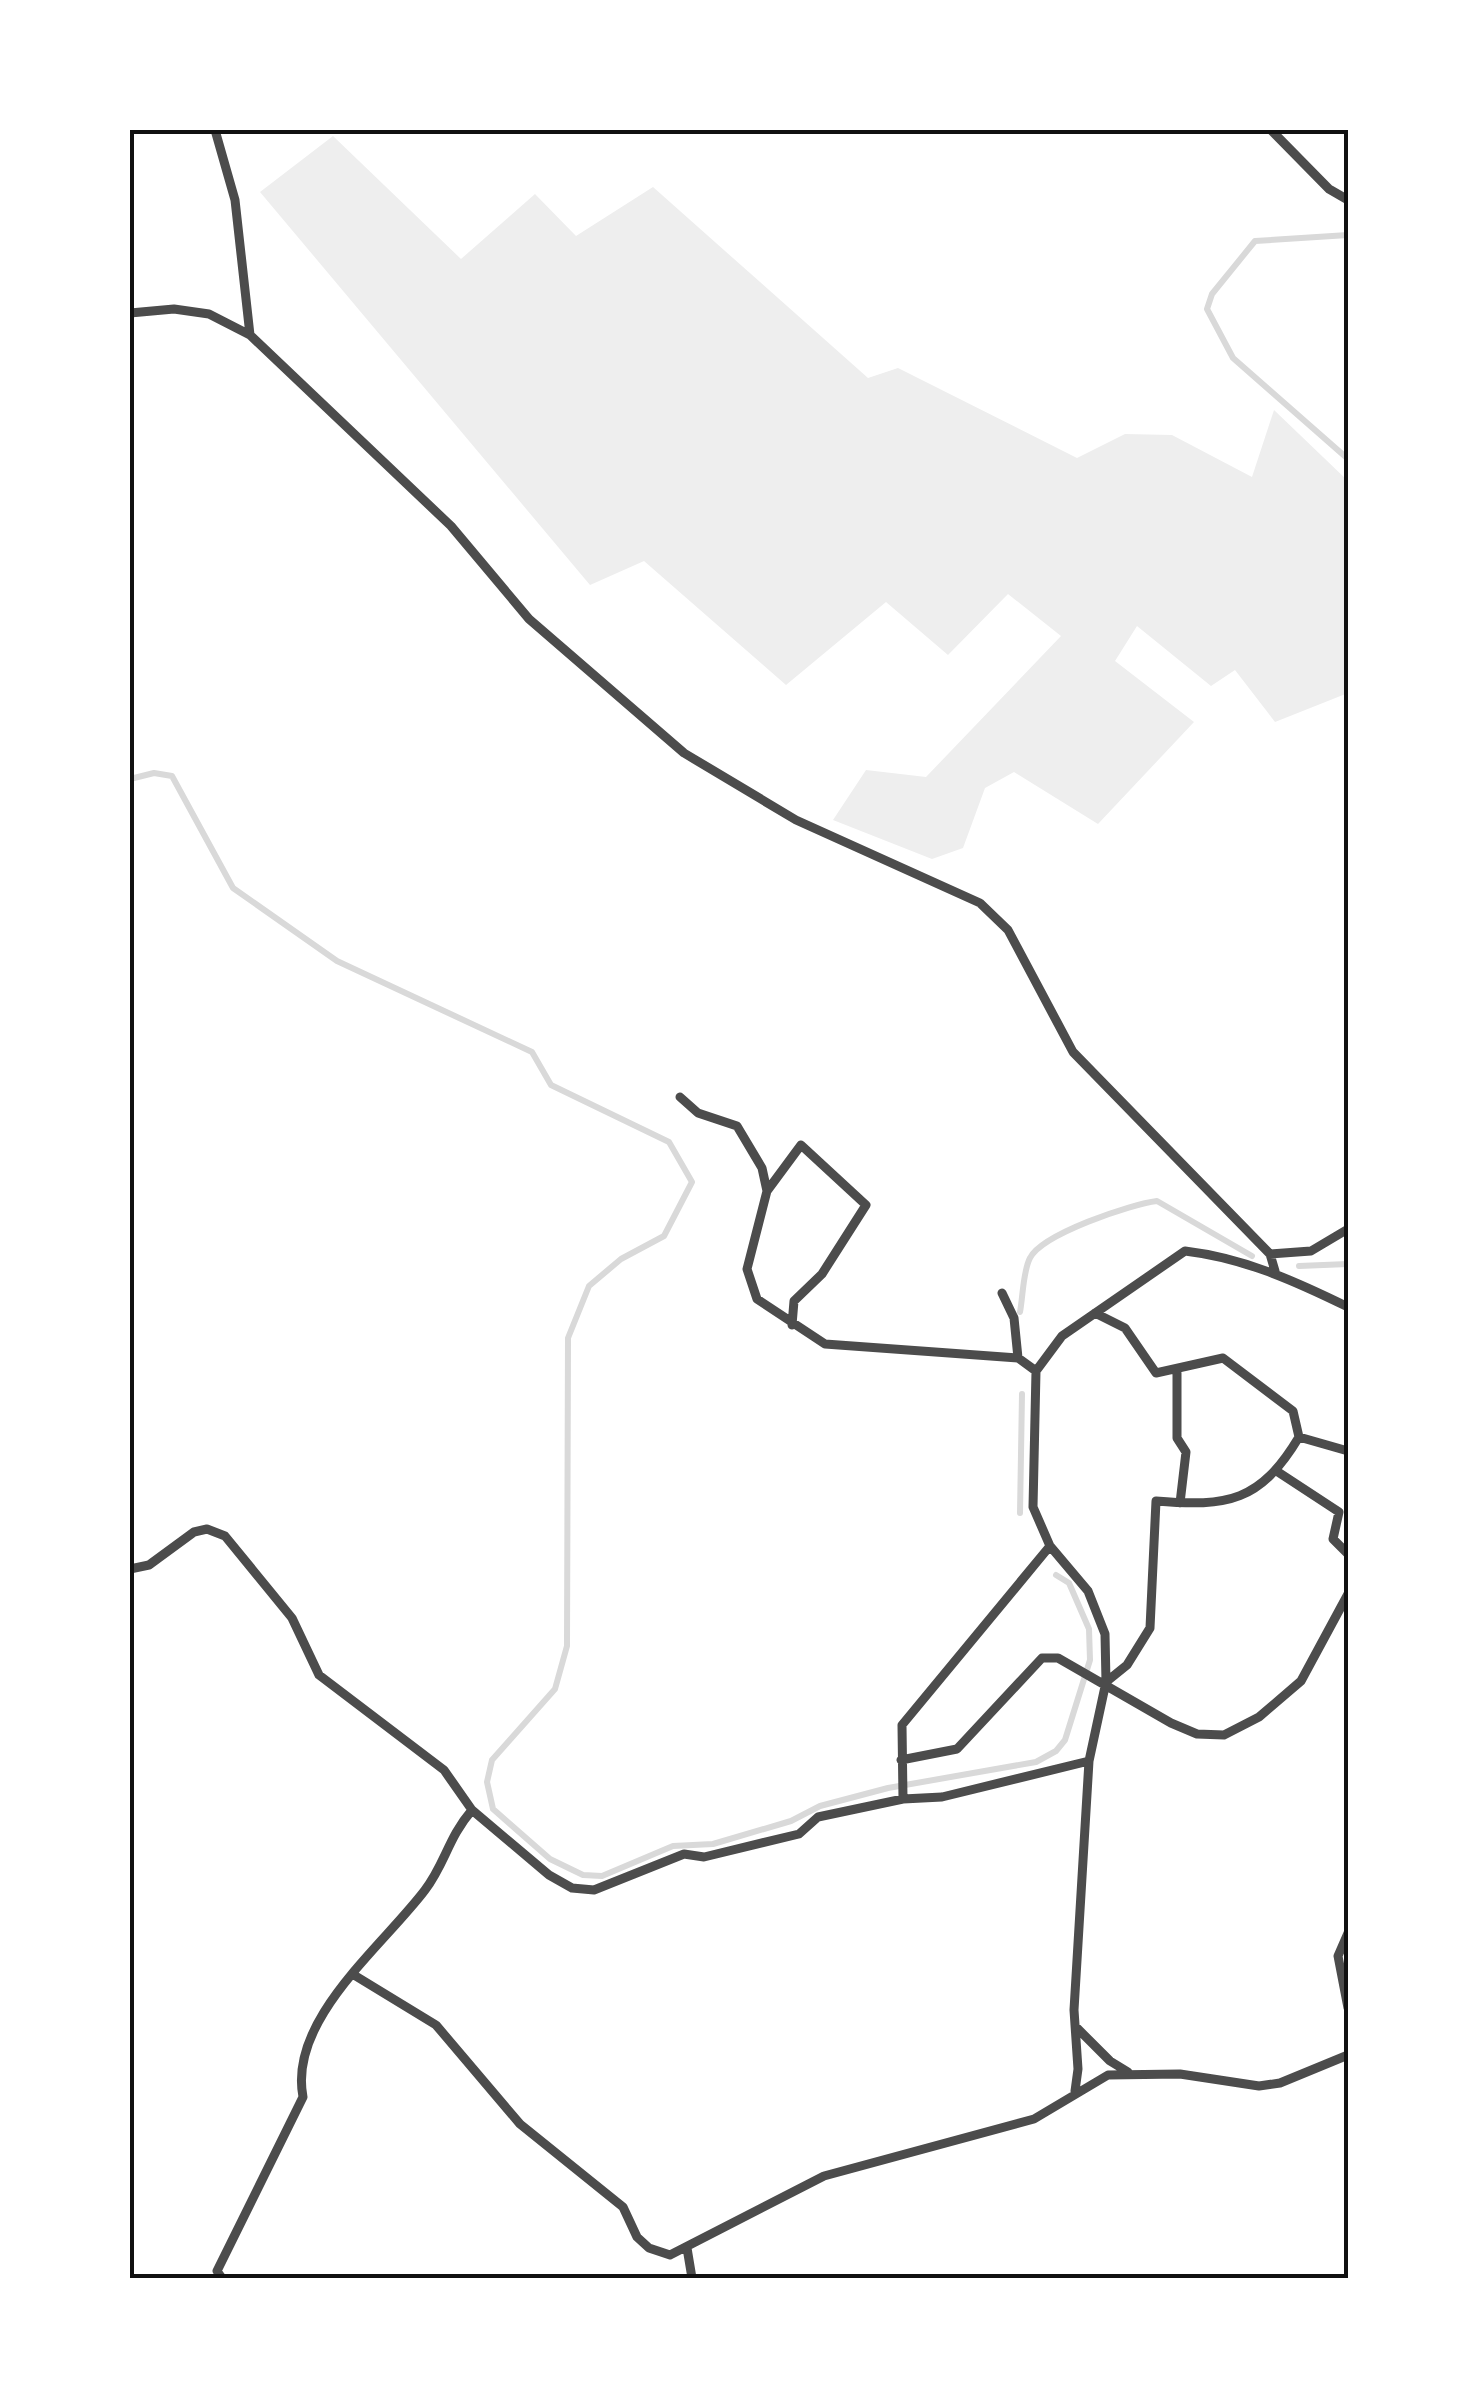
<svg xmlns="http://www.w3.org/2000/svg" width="1478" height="2408" viewBox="0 0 1478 2408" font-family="Montserrat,sans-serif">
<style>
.green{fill:#eee}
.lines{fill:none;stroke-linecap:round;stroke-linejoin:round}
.stream{stroke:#d9d9d9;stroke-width:6}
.minor{stroke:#4c4c4c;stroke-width:9}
.neatline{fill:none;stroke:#111;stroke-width:4}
</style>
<rect width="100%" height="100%" fill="#fff"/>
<path class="green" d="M 333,136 L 461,259 L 535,194 L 576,236 L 653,187 L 868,378 L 898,368 L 1077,458 L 1125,434 L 1172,435 L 1252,477 L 1274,410 L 1348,481 L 1348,693 L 1275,722 L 1235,670 L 1211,686 L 1137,626 L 1115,661 L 1194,722 L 1098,824 L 1014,772 L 985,788 L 963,848 L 932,859 L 833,820 L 866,770 L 926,777 L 1061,636 L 1008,594 L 948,655 L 886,602 L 786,685 L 644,561 L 590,585 L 260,192 Z"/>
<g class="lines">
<path class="stream" d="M 1348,235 L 1255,241 L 1212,294 L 1207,309 L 1233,358 L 1348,459
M 130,779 L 154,773 L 172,776 L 233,888 L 337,961 L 532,1052 L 551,1085 L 669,1142 L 692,1182 L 664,1236 L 621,1259 L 589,1286 L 568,1338 L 567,1646 L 555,1689 L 492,1760 L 487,1782 L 493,1809 L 550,1859 L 583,1875 L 602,1876 L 673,1846 L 713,1844 L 791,1821 L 820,1806 L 888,1788 L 1036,1762 L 1056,1751 L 1065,1740 L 1090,1660 L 1089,1629 L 1069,1583 L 1056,1575
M 1299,1266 L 1348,1264
M 1020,1312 C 1023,1296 1023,1271 1030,1258 C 1042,1234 1131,1204 1157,1201 L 1252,1256
M 1020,1513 L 1022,1394"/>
<path class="minor" d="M 215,130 L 235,200 L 250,335
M 1271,130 L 1329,189 L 1348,200
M 130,313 L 174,309 L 209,314 L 250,335 L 451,526 L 529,619 L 684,753 L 796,820 L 980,903 L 1008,930 L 1073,1052 L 1270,1254 L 1275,1271
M 680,1097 L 698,1113 L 737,1126 L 762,1168 L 767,1191 L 747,1269 L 757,1299 L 825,1344 L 1018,1358 L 1036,1371
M 767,1191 L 801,1145 L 866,1205 L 822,1274 L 794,1301 L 792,1325
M 1270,1254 L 1311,1251 L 1348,1229
M 1002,1293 L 1014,1318 L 1018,1358
M 1095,1313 L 1125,1328 L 1156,1373 L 1223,1358 L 1293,1411 L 1299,1437 C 1260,1502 1228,1507 1156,1501 L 1150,1628 L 1127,1665 L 1106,1682
M 1177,1372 L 1177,1438 L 1186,1452 L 1180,1503
M 1299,1437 L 1348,1451
M 1278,1472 L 1339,1512 L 1333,1539 L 1348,1554
M 130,1569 L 149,1565 L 194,1532 L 207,1529 L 225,1536 L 292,1618 L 319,1675 L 444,1770 L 472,1810 L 549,1875 L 572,1888 L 594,1890 L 684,1854 L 704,1857 L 799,1834 L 818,1817 L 903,1799 L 942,1797 L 1089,1761
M 901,1760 L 957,1749 L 1042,1658 L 1058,1658 L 1171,1723 L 1197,1734 L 1224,1735 L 1259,1717 L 1301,1681 L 1348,1594
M 903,1799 L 902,1725 L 1050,1546
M 1348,1933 L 1338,1956 L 1348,2008
M 354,1975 L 436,2025 L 520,2124 L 623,2207 L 637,2237 L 649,2248 L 670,2255 L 824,2176 L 1034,2119 L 1108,2075 L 1180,2074 L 1259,2086 L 1280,2083 L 1348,2055
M 1076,2027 L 1110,2061 L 1128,2072
M 1075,2091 L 1078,2069 L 1074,2010 L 1089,1761 L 1106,1682 L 1105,1634 L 1088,1591 L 1050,1546 L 1033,1507 L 1036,1371 L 1062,1336 L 1185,1251 C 1244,1258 1295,1281 1348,1307
M 687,2248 L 692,2278
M 222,2278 L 217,2271 L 303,2097 C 288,2020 382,1947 425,1890 C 445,1864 448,1838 472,1810"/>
</g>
<rect width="1478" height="2408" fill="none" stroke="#ffffff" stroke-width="265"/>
<rect x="132" y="132" width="1214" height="2144" class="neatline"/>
</svg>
